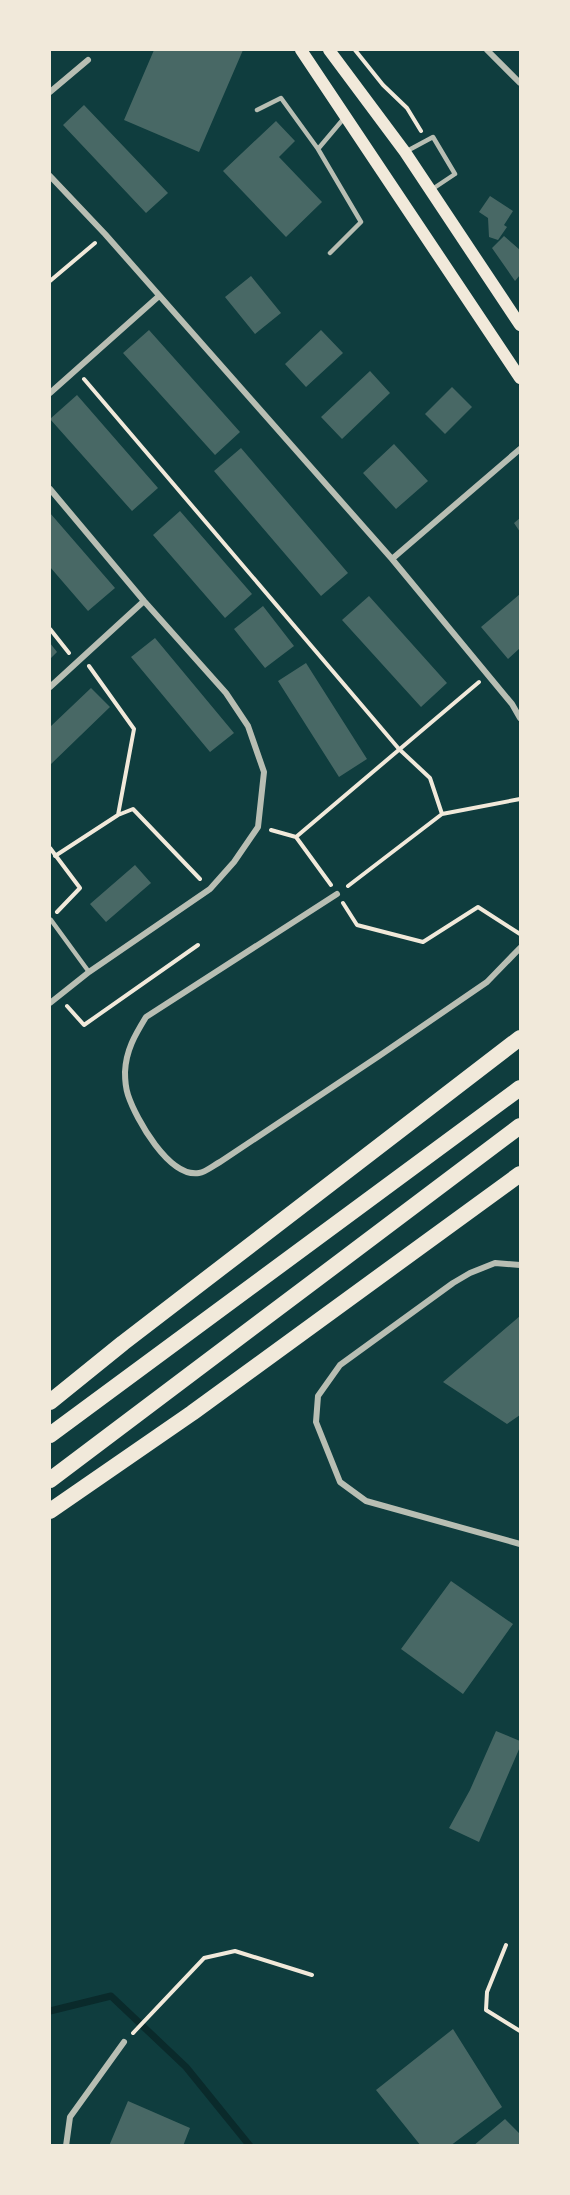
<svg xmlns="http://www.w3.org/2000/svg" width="570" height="2195" viewBox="0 0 570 2195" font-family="'DejaVu Sans',sans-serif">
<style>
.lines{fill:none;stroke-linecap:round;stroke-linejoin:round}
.stream{stroke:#0a2a2b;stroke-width:7}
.building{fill:#486865}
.path{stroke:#f1e9da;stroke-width:4}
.service{stroke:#b8beb3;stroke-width:4.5}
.minor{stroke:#b8beb3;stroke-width:6}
.secondary{stroke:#f1e9da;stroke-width:12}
.trunk{stroke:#f1e9da;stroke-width:16}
</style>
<rect width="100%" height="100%" fill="#0f3d3e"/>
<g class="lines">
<path class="stream" d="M 50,2011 L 111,1996 L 186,2067 L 250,2146"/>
</g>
<path class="building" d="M 154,50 L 243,50 L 199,152 L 124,120 Z
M 84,105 L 168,193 L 146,213 L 63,125 Z
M 276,121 L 295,141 L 279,157 L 322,202 L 286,237 L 223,171 Z
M 490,196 L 513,211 L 504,225 L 507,227 L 498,240 L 489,237 L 488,218 L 479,212 Z
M 504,236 L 520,250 L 520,275 L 515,281 L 492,248 Z
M 251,276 L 281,313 L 255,334 L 225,297 Z
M 149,330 L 240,432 L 215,455 L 123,353 Z
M 321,330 L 343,353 L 306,387 L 285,364 Z
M 370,371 L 390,393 L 342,439 L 321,417 Z
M 452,387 L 472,407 L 445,434 L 425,414 Z
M 77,395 L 158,488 L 132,511 L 50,419 Z
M 394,444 L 428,481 L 396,509 L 363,473 Z
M 241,448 L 348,573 L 321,596 L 214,471 Z
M 180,511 L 252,594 L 225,618 L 153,535 Z
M 50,513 L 115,588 L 88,611 L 50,567 Z
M 520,518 L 520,532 L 514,523 Z
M 520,594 L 520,648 L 508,659 L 481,627 Z
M 369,596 L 447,683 L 421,707 L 342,620 Z
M 263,606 L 294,646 L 265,668 L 234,629 Z
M 155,638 L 234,733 L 210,752 L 131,657 Z
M 50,643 L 57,652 L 50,659 Z
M 306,663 L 367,759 L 339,777 L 278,681 Z
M 91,688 L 110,707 L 50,765 L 50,727 Z
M 135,865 L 151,883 L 106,922 L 90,904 Z
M 520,1316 L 520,1415 L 507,1424 L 443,1382 Z
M 451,1581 L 513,1624 L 463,1694 L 401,1649 Z
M 496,1731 L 520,1741 L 520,1747 L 479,1842 L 449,1828 L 470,1790 Z
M 453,2029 L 502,2107 L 450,2146 L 421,2146 L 376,2090 Z
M 128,2101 L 190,2128 L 183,2146 L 109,2146 Z
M 505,2119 L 520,2134 L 520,2146 L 473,2146 Z"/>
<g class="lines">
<path class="path" d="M 355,50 L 383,85 L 407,108 L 421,131
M 50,281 L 95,243
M 84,379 L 399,749 L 430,778 L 442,814
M 50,629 L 69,653
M 118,815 L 133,809 L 200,879
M 271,830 L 296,837 L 479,682
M 296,837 L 331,885
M 50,848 L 80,888 L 57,912
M 55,856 L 118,815 L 134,729 L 89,666
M 348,886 L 442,814 L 520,799
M 343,903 L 357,925 L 423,942 L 478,907 L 520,934
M 67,1006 L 84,1025 L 198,945
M 506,1945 L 487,1992 L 486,2010 L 520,2031
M 133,2033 L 204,1958 L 235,1951 L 312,1975"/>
<path class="service" d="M 257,110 L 281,98 L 318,149
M 407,151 L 433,137 L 455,174 L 431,190
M 330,253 L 361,222 L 318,149 L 345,117
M 51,920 L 89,972"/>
<path class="minor" d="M 487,50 L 520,83
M 50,92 L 88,60
M 50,176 L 105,234 L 392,559 L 512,704 L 520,718
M 50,393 L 159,296
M 50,489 L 144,601 L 226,693 L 248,726 L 264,772 L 258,827 L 234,862 L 210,889 L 89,972 L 50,1003
M 392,559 L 520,449
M 50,687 L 144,601
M 337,894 L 146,1017 C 135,1035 126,1050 125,1072 C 125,1079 126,1089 128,1095 C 136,1119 169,1178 199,1173 C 206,1172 214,1165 220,1162 L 379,1056 L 487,982 L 520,948
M 520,1265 L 495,1263 L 470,1273 L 453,1283 L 340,1365 L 318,1396 L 316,1422 L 340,1482 L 366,1501 L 520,1544
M 66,2146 L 70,2117 L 124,2042"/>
<path class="secondary" d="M 301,50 L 520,378
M 329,50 L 405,152 L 520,325"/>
<path class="trunk" d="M 50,1402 L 123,1343 L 520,1038
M 50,1435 L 520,1088
M 50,1480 L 520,1126
M 50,1511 L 192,1413 L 520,1174"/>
</g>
<rect width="570" height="2195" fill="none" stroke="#f1e9da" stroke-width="102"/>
</svg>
